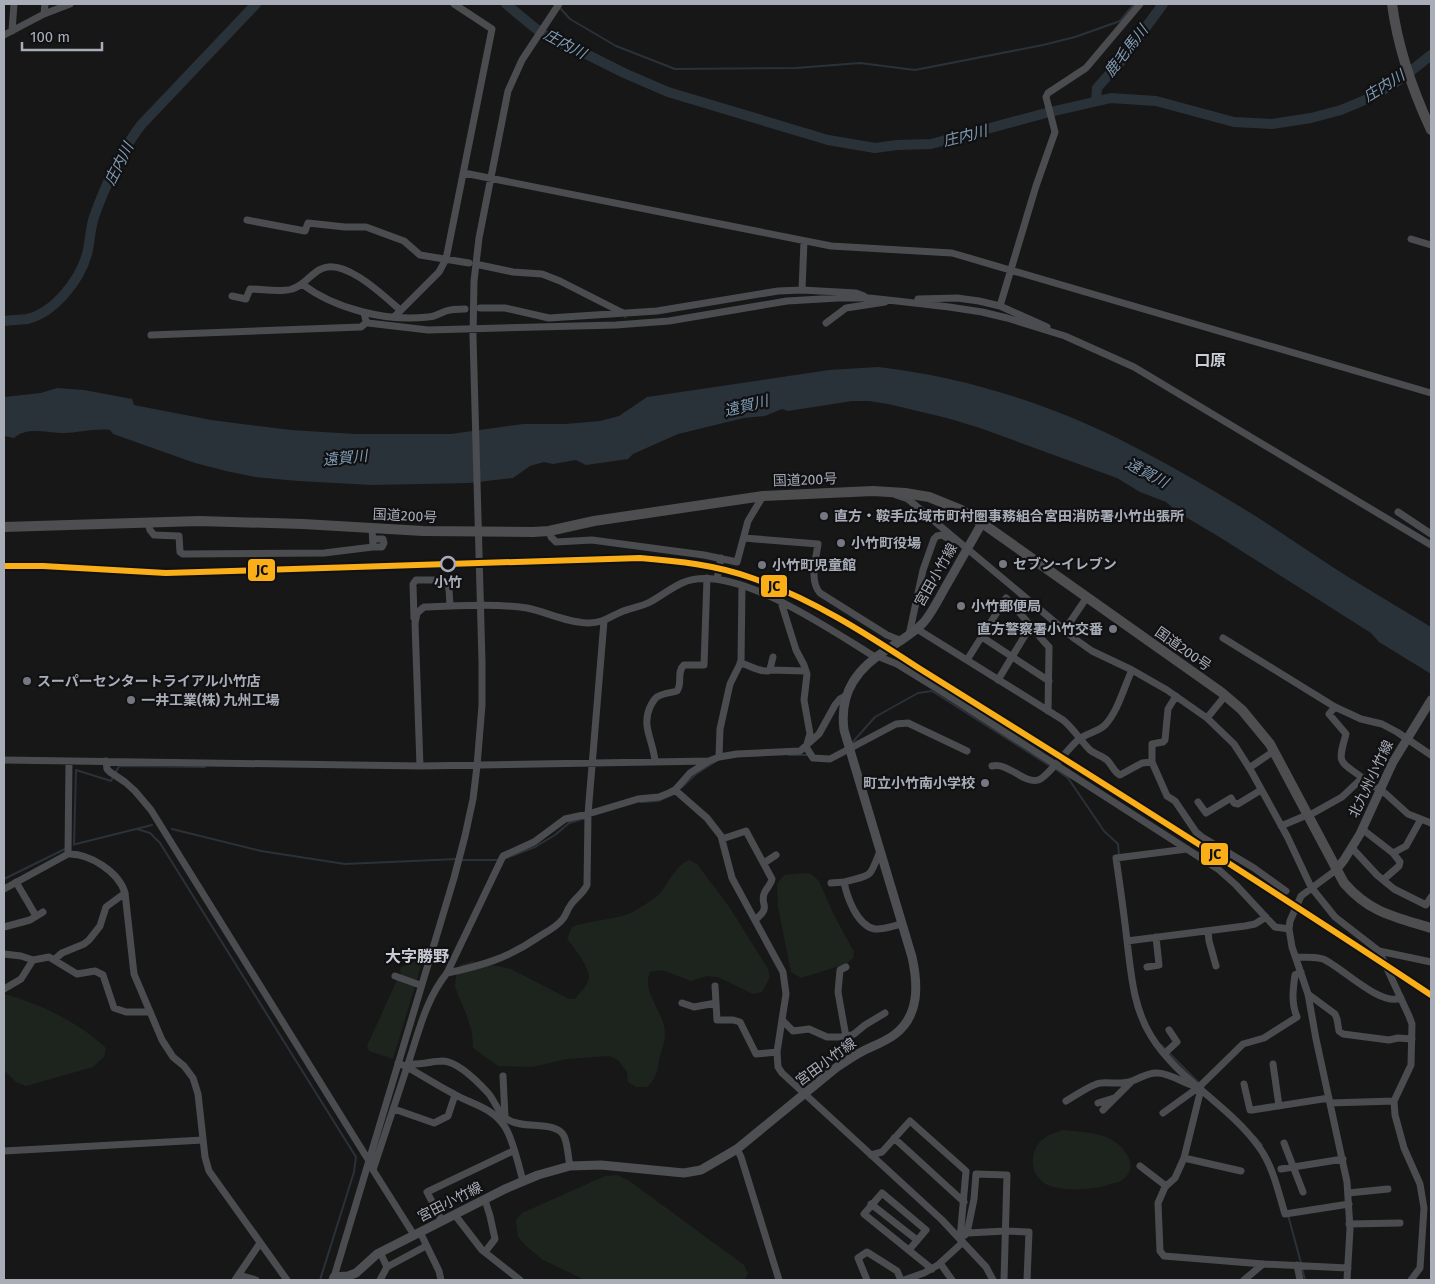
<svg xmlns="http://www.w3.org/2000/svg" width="1435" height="1284" viewBox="0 0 1435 1284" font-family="'Fira Sans','Noto Sans JP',sans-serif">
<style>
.green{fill:#1d241e}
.water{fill:#2a3239}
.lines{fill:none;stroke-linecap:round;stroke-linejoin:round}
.stream{stroke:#2a3239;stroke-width:2}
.river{stroke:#2a3239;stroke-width:10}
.minor{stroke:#4b4c50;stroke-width:7}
.major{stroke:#4d4f52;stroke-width:9}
.highway{stroke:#4e4e51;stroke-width:10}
.rail-1-casing{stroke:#111113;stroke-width:10}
.rail-1{stroke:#faaf18;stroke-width:6}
.poi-dot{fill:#757880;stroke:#111113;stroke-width:2}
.stop-dot{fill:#111113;stroke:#a8adb8;stroke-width:2.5}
.labels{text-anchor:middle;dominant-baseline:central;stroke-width:4.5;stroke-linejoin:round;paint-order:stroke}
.street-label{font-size:14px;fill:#a8adb8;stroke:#111113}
.poi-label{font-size:14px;font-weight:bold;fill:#a8adb8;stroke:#111113;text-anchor:start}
.stop-label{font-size:14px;font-weight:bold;fill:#a8adb8;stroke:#111113}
.water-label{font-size:15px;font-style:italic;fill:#7f9bb3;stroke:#111113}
.quarter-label{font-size:16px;font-weight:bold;fill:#c9ccd4;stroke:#111113}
.line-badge{stroke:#111113;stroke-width:2}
.pale-badge-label{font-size:14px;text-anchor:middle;font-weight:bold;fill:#111}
</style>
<rect width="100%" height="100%" fill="#171717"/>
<path class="green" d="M 689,860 L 697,864 L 730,908 L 768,969 L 770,977 L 762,992 L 753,994 L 718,977 L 707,976 L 691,981 L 662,970 L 650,972 C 641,993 665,1012 665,1034 C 665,1042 661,1052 659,1060 C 658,1071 655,1080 647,1087 L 636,1087 L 628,1082 L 627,1072 L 618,1060 L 609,1056 L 567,1059 L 532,1067 L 498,1066 L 473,1048 L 472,1032 L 467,1016 L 455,987 L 456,976 L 460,965 L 472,961 L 511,969 L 569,999 L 575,999 C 579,993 588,986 589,978 C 590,968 573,946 567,939 L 572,927 C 591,919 618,921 636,910 C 644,905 655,899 661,892 C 670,881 675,866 689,860 Z
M 804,873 L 811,874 L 819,881 L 833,913 L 854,952 L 853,958 L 846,964 L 801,978 L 791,972 L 778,907 L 777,884 L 784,875 Z
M 423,958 L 417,980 L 401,975 L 400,968 Z
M 397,980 L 415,986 L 393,1059 L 369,1051 L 367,1046 Z
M 4,994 C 41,1004 78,1022 106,1048 L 104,1057 L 93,1067 L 26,1086 L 16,1082 L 4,1070 Z
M 1063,1130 C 1079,1132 1098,1132 1112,1140 C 1126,1148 1140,1168 1122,1180 C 1119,1183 1112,1183 1108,1185 C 1093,1190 1057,1192 1044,1183 C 1026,1170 1031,1144 1049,1135 C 1053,1133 1059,1132 1063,1130 Z
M 617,1175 L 628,1180 L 744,1265 L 748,1273 L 745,1280 L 585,1280 L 543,1260 L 527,1247 L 518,1237 L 516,1220 L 522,1213 L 605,1176 Z"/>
<path class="water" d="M 878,367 C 959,376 1044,402 1117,438 C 1161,460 1206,486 1249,512 C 1284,534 1318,558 1353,580 C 1379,596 1405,611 1431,627 L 1431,674 L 1379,642 L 1371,633 L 1221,538 L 1179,513 L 1166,502 L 1140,492 L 1117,478 L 980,428 L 947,418 L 888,404 L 869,401 L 852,401 L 788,411 L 782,409 L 765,416 L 744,418 L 678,434 L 633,454 L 628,459 L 586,465 L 576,460 L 553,464 L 544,462 L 530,466 L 513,478 L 469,483 L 372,485 L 298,481 L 255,477 L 226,471 L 195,463 L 113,434 L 110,430 C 94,428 79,433 63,433 C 48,433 27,426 14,438 L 4,436 L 4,397 L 41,393 L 57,388 L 84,390 L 132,399 L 134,405 L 211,420 L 291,430 L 355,434 L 451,434 L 523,424 L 565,424 L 600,421 L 619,416 L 647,397 L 829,370 Z"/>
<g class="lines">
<path class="stream" d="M 561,9 L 570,19 L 616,46 L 675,69 L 796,68 L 860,63 L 915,70 L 1043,45 L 1075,37 L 1120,21 L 1134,4
M 851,744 L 875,717 L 918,693 L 932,691 L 1050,766
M 789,755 L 809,755
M 1054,768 L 1068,778 L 1104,831 L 1118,844 L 1119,855
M 681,788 L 696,774 L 715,762
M 641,802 L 658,801 L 676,793
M 137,829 L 150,833 L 160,843 L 356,1157 L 354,1172 L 320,1280
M 172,829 L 261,851 L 345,864 L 457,859
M 76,844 L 152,825
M 74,845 L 76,770 L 111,781 L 119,766 L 205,767
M 504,859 L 535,847 L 555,835 L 569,823 L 586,818
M 462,860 L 499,860
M 4,879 L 67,848
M 1161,1045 L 1200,1084
M 1255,1137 L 1262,1145
M 1288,1215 L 1301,1263
M 1302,1268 L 1305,1280"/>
<path class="river" d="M 506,4 L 535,28 L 552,40 L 574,48 L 624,73 L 668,92 L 828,140 L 875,148 L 897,145 L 931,144 L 1046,113 L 1111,98 L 1156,101 L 1234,122 L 1272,124 L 1311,118 L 1341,110 L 1372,97 L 1401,79 L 1431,55
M 1096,101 L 1097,88 L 1122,60 L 1163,4
M 4,321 C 11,320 19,320 27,319 C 54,313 80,280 87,254 C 90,242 90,229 94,217 C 106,183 120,153 141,125 L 256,4"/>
<path class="minor" d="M 44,14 L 45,4
M 12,31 L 14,4
M 4,35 L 44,14 L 70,4
M 464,173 L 831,246 L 952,253 L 1431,393
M 247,220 L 305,231 L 308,223 L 345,227 L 366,227 L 404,241 L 420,255 L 469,263
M 1411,239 L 1431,245
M 480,265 L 513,272 L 542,274 L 560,281 L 625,314
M 302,284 C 335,309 387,322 428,317 C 434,317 440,313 446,311 C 452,309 459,309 465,309
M 802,290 L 804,241
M 232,296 L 246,299 L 250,289 C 263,289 280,293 292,289 C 304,286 310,274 321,269 C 344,257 384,296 400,310
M 918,299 L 957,298 L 979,301 L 1000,306 L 1047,327
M 1000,306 L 1036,186 L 1055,132 L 1046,97 L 1048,93 L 1086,68 L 1140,4
M 480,308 L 505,308 L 549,318 L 657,311 L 778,291 L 802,290 L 856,293 L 864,296
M 364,313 L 366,321 L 368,323 L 428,330 L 616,325 L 669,321 L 787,301 L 838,298 L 869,298 L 897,301 L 949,307 L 982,312 L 1007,318 L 1065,336 L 1134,367 L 1431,545
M 394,317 L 439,272 L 446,259 L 492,29 L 454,4
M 826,323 L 846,308 L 885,302
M 151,335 L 361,327 L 367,322
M 896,495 L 908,499 L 915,505 L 1075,639 L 1092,651 L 1132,670 L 1167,690 L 1207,718 L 1234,744 L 1250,769 L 1287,836 L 1311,887 L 1335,917 L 1379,951 L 1431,962
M 1398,512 L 1431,534
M 148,523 L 150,530 L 154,535 L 179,536 L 180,552 L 183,554 L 324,553 L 373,547 L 372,528
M 549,531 L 551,537 L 556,542 L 592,540 L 704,555 L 737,562 L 748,521 L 763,496
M 744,538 L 818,544 C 816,559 809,581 820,593 L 887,635 L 902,641
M 373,539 L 383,539 L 384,543 L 382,547 L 373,547
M 717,579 L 721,558
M 781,602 L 796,650 L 804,665 L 807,674 L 804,700 L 810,734 L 806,747 L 813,758 L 830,759 L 896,724 L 908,723 L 967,751
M 414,618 L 413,584 L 416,580 L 443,580 L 446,581 L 449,589 L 450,606
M 917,629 L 1063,720 C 1074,729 1080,740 1090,750 C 1095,754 1102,756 1107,760 C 1112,765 1114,772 1120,775 L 1142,763 L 1152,762 L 1167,796 L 1175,801 L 1196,832 L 1202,837 L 1254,868 L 1286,891
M 1064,631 L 1087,597
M 909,635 L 923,570 L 934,539 L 937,536 L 942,535 L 952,541
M 982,637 L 1049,681
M 1223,638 L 1335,707 L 1361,719 L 1382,724 L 1397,732 L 1431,755
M 877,656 L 897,664 L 941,691 L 1218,869 L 1236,885 L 1275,927 L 1289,929
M 967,660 L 1006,598 C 1021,613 1034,631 1049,647 L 1048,711
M 740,663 C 750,665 758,672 768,671 L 770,669 L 773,657
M 770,670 L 806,671
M 998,680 L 1030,627
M 1335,707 L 1329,714 L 1346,734 C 1337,765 1339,760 1364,779
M 1207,718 L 1225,696
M 719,757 L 720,729 L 730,684 L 741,662 L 742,586
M 4,760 L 420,766 L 709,761
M 106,761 L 107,769 L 110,772 L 125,782 L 135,791 L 151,810 L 369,1161
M 655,762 C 654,742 641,727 650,707 C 652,703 654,699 657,697 C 663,693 671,693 677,691 C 683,683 676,672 684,665 L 704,665 L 707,578
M 1152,762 L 1152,744 L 1163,742 L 1165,740 L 1168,709 L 1176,696
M 420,766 L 415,623 L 417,613 L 424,607 C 458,606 493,603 527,608 C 547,612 568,623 589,623 C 603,623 609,617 621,612 C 630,608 641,607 650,602 C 661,596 671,588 682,583 C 732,560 832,631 875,657
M 992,766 C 1008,762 1024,784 1038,780 C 1047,778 1069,747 1078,740 C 1086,733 1098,732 1105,725 C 1118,711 1124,687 1132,670
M 1249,768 L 1274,751
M 675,790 L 707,818 L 721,836 L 732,878 L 783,972 L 786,994 L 777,1052 L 778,1067 L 782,1073 L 942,1220 L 986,1267 L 993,1280
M 1198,802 L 1206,813 L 1231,798 L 1234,803 L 1238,804 L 1261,790
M 1308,816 L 1342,797 L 1360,780 L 1364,779 L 1386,794 L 1408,814 L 1431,823
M 1281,826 L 1307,815
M 1362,829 L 1393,853 L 1400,862 L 1399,866 L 1383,880
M 722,839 L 746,831 L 772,879 C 771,885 766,888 764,894 C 760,906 772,906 755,920
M 1352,848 L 1377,875 L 1394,889 L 1426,905 L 1431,897
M 1187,849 L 1116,858 C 1120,886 1124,913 1127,941 C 1131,973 1133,1007 1151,1036 C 1178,1080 1229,1105 1259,1147 C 1273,1166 1278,1191 1285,1214 L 1349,1204
M 1393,853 L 1406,846 L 1421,819
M 68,854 L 69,761
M 764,863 L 776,855
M 1336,870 L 1301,896 L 1290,921 L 1289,929 L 1292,947 L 1308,994 L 1316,1039 L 1347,1182 L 1350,1229 L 1347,1280
M 16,882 L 36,916
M 844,882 C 873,874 869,879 880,851
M 831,883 L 844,882 C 847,897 857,926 875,929 C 883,930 893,926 902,924
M 4,889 L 68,854 C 89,853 119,872 125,893 L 134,974 L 162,1040 L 173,1057 L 184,1066 L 193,1078 L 198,1094 L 205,1157 L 209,1171 L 287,1280
M 4,927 L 30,920 L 43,912
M 1208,931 L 1209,941 L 1216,966
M 1127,941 L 1245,926 L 1255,924 L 1266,917
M 1379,951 L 1409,1016 L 1412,1024 L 1411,1065 L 1394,1101 L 1395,1115 L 1404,1148 L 1420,1184 L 1424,1208 L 1420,1268 L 1411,1280
M 4,954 L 21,956 L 33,960
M 1296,957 C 1302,957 1317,957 1323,959 C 1342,967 1380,1007 1401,998
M 55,959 L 62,953 L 84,944 L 89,940 L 100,926 L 106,907 L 125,893
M 1147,967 L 1159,965 L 1156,937
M 447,973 C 481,966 508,958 537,938 C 546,932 555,928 562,920 C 566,916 567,910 570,906 C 575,898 583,894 587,885 L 588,814 L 604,621
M 395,976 L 420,985
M 715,986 L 717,1020 L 733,1020 L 740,1022 L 756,1054 L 777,1052
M 4,989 L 21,979 L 33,960 L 49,957 L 77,974 L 95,971 L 103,975 L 114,1008 L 126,1012 L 149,1012
M 1308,994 L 1335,1014 L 1337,1019 L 1339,1031 L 1343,1034 L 1389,1040 L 1398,1038 L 1412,1039
M 682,1003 L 694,1007 L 716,1003
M 782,1020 L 793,1031 L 809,1029 L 827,1037 L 846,1037 L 854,1034 L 865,1025 L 885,1013
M 846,1037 L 838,992 L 840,970 L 846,967
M 1165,1053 L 1177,1042 L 1169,1030
M 398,1063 L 407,1067 C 418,1035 425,1000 447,973 L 503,856 L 534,842 L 565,819 L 588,814 L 638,799 L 659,797 L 669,793 L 675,790 L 690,773 L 709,761 L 719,757 L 737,754 L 800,751 L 819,734 L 835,705 L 840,699 L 845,696
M 408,1064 C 422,1065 432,1061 443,1061 C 459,1062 479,1083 489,1094 C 495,1102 499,1114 507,1119 C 522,1130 556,1120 564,1136 C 568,1145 568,1157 570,1166
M 1273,1064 L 1279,1106
M 503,1076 L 505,1117
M 1244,1084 L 1250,1110 L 1252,1110 L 1329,1098
M 1201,1089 L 1184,1158 L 1175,1178 L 1165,1187 L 1158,1203 L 1160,1251 L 1164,1256 L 1263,1264 L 1348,1268
M 1066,1101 C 1075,1096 1093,1083 1101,1083 C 1112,1082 1122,1085 1132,1081 C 1141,1078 1148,1072 1158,1073 C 1173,1074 1185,1085 1199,1087
M 1098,1103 L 1114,1098
M 1330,1103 L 1394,1101
M 394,1109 L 434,1123 L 448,1116 L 455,1095
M 1103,1110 L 1131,1082
M 1163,1113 L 1199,1087 L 1243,1044 L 1264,1038 L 1297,1017 C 1291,1003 1293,989 1295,975 L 1301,972
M 894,1138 L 964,1202
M 1284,1143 L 1303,1192
M 737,1149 L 741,1157 L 779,1280
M 4,1151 L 203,1140
M 871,1155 L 882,1152 L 910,1121 L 966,1171 L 960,1239
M 1184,1158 L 1241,1171
M 1140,1166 L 1166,1186
M 1281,1169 L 1343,1159
M 1348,1193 L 1388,1189
M 485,1200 L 490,1216 L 495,1239 L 485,1252
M 871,1204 L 917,1240
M 455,1215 L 482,1250 L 520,1280
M 442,1221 L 427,1192 L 513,1151
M 1349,1224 L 1400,1223
M 420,1232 L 439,1271 L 441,1280
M 967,1233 L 974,1199 L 976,1174 L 1007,1175 L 1004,1280
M 414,1235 L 373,1170 L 407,1067 C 423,1076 438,1086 454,1094 C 473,1105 492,1107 505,1127 C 513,1139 519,1167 523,1181
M 965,1235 L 967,1233 L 1006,1231 L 1029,1232 L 1027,1280
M 909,1250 L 926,1230 L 882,1193 L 864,1214 L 932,1269
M 940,1263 L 952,1280
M 1297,1265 L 1300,1280
M 387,1267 L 426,1246
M 239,1275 L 256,1280
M 334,1277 L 454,878 L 465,836 L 473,799 L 477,766 L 482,705 L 482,662 L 473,336 L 474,281 L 479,238 L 508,91 L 522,60 L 559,4
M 235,1280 L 260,1243
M 380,1280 L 387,1267 L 380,1252
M 867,1280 L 858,1258 L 867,1252 L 897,1271 L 901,1280
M 904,1280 L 924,1273 L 938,1265 L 963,1242
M 1244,1280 L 1263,1264"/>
<path class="major" d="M 1336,870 L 1344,860 L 1360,834 L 1393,762 L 1431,700
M 333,1280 L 334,1277 L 348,1276 L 356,1273 L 377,1254 L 505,1189 L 538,1175 L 570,1166 L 601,1165 L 684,1173 L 701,1170 L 737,1149 L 837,1067 C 847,1061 856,1054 867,1049 C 876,1045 886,1041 894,1035 C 920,1016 918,984 912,957 L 844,730 C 839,691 858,667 891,647 C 903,639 915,632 924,622 C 933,611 939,598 946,586 C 958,565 970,544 982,523"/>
<path class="highway" d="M 1392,4 C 1398,49 1412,89 1431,130
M 4,527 L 199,521 L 303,524 L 423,531 L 533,532 L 549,531 L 594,521 L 763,496 L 873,491 L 905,493 L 929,497 L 961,510 L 982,523 L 1221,692 L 1242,710 L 1270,744 L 1344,883 C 1370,913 1395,917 1431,928"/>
<defs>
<path id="rail-1" d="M 4,566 L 43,566 L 166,573 L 640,558 C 678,561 716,565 752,578 C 812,599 865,633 917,667 C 965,697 1013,727 1061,757 C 1185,835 1309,914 1431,995"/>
</defs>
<use href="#rail-1" class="rail-1-casing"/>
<use href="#rail-1" class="rail-1"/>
</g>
<g class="poi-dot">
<circle cx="824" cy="516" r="5"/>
<circle cx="841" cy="543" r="5"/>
<circle cx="1003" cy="564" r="5"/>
<circle cx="762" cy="565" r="5"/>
<circle cx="961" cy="606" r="5"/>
<circle cx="1113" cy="629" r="5"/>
<circle cx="27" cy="681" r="5"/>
<circle cx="131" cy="700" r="5"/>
<circle cx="985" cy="783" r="5"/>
</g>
<circle class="stop-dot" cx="448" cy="564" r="7"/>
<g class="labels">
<g class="street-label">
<text transform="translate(805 480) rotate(-2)">国道200号</text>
<text transform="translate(405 516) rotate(3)">国道200号</text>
<text transform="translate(936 575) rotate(-60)">宮田小竹線</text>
<text transform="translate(1183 649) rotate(35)">国道200号</text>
<text transform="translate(1371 779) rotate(-64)">北九州小竹線</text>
<text transform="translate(826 1062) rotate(-36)">宮田小竹線</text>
<text transform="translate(450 1202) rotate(-27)">宮田小竹線</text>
</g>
<g class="poi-label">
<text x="834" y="516">直方・鞍手広域市町村圏事務組合宮田消防署小竹出張所</text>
<text x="851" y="543">小竹町役場</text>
<text x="1013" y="564">セブン-イレブン</text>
<text x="772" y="565">小竹町児童館</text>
<text x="971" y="606">小竹郵便局</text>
<text x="1103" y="629" text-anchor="end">直方警察署小竹交番</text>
<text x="37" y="681">スーパーセンタートライアル小竹店</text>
<text x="141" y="700">一井工業(株) 九州工場</text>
<text x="975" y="783" text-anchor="end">町立小竹南小学校</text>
</g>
<g class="stop-label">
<text x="448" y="582">小竹</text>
</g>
<g class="water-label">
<text transform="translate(565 44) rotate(28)">庄内川</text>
<text transform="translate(1126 51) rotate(-52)">鹿毛馬川</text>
<text transform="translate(1384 86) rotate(-32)">庄内川</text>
<text transform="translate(965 136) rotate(-14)">庄内川</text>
<text transform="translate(119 164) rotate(-63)">庄内川</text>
<text transform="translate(746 406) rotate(-14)">遠賀川</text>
<text transform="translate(345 458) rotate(-6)">遠賀川</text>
<text transform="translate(1147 473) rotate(28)">遠賀川</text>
</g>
<g class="quarter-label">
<text x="1210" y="360">口原</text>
<text x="417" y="956">大字勝野</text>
</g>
</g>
<g class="line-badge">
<rect x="247" y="558" width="29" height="24" rx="5" fill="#faaf18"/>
<rect x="760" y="574" width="28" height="24" rx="5" fill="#faaf18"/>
<rect x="1200" y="842" width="29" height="24" rx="5" fill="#faaf18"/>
</g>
<g class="pale-badge-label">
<text x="262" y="575">JC</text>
<text x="774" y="591">JC</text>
<text x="1215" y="859">JC</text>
</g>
<rect width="1435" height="1284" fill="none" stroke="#a8adb8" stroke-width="10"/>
<path d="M22 42v8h80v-8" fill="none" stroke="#a8adb8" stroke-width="2.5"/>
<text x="30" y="42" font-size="15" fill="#a8adb8" stroke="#111113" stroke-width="4" paint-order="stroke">100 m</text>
</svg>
